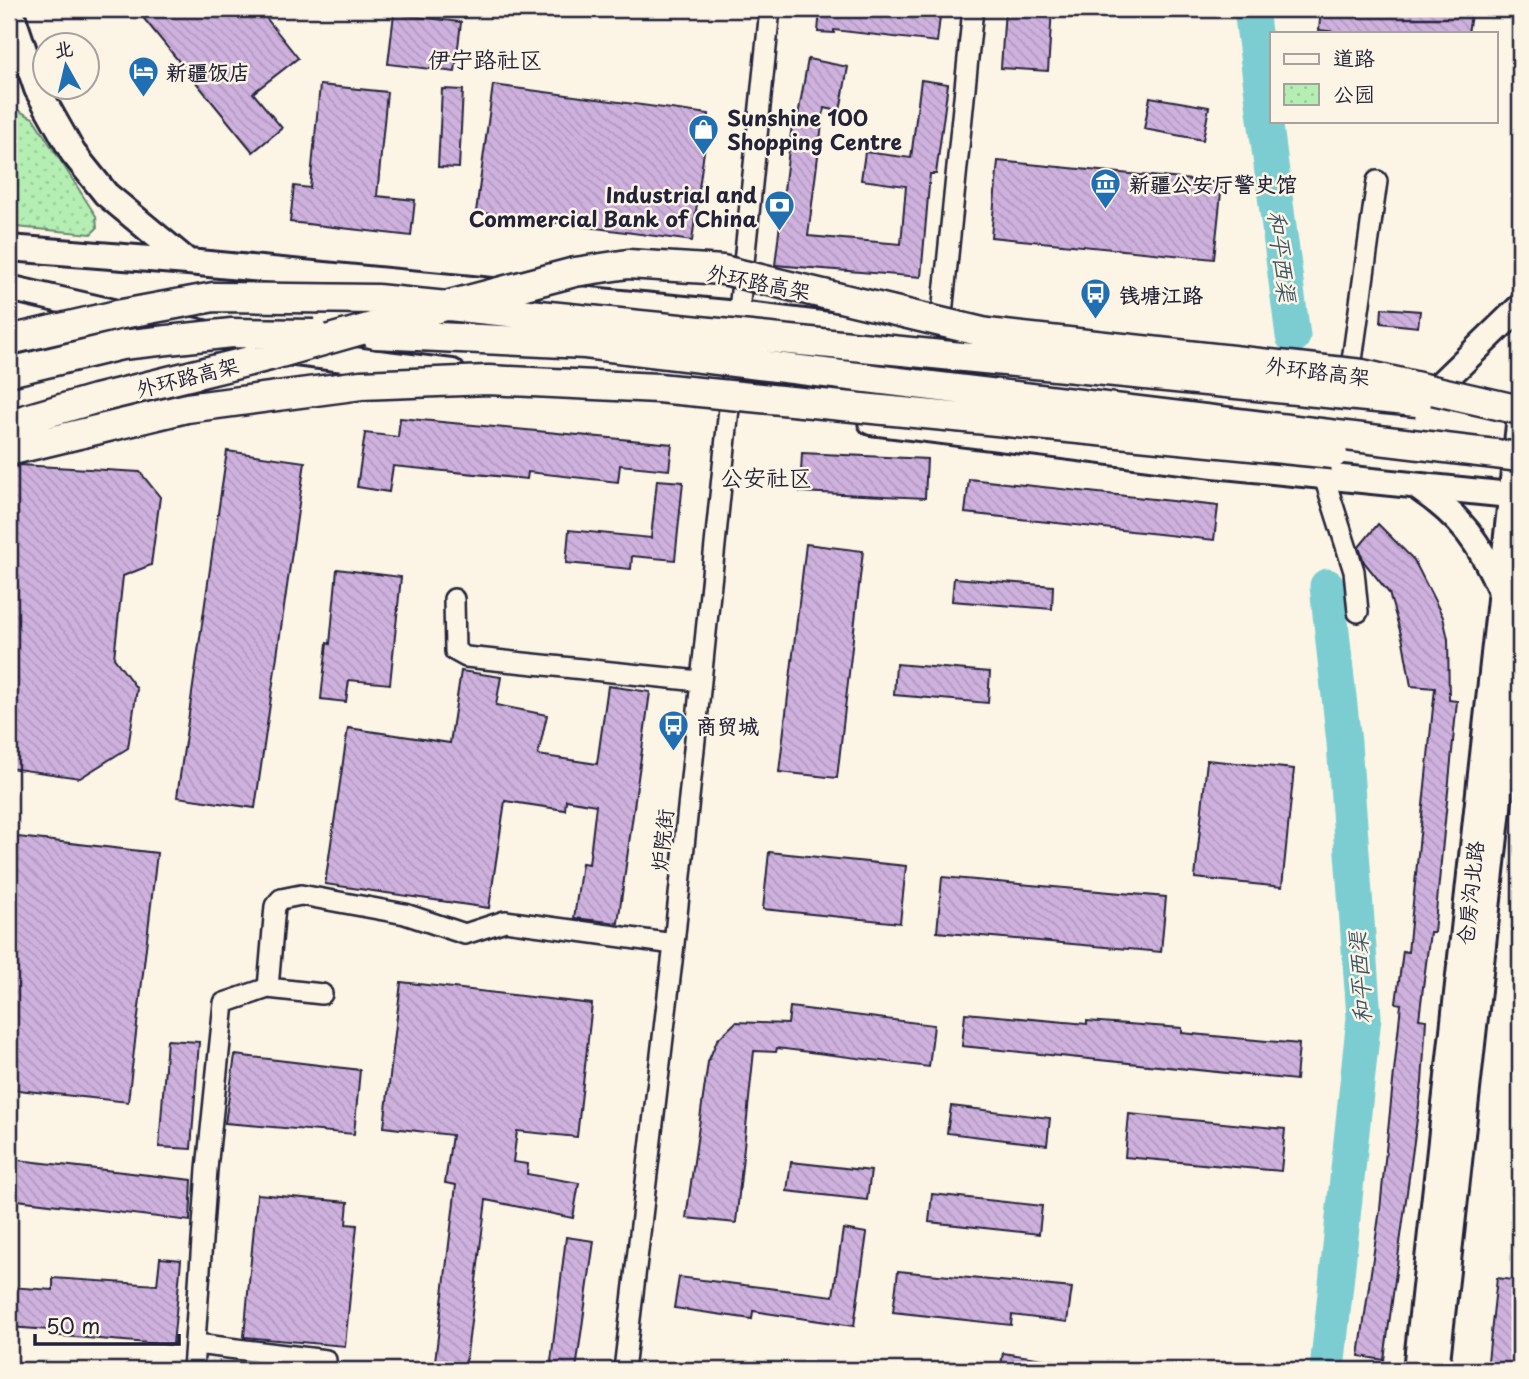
<svg xmlns="http://www.w3.org/2000/svg" width="1529" height="1379" viewBox="0 0 1529 1379" font-family="'Playpen Sans','LXGW WenKai TC',sans-serif">
<style>
.park{fill:url(#park-dots);stroke:#6b8876;stroke-width:2}
.lines{fill:none;stroke-linecap:round;stroke-linejoin:round}
.river{stroke:#7bcdd1;stroke-width:35}
.building{fill:url(#building-back-hatch);stroke:#22223b;stroke-width:2}
.minor-casing{stroke:#22223b;stroke-width:24}
.major-casing{stroke:#22223b;stroke-width:30}
.minor{stroke:#fcf5e5;stroke-width:19}
.major{stroke:#fcf5e5;stroke-width:24}
.highway-bridge-casing{stroke:#22223b;stroke-width:33;stroke-linecap:butt}
.highway-bridge{stroke:#fcf5e5;stroke-width:28}
.labels{text-anchor:middle;dominant-baseline:central;stroke-width:5;stroke-linejoin:round;paint-order:stroke}
.poi-label{font-size:21px;font-weight:bold;fill:#22223b;stroke:#fcf5e5;text-anchor:start}
.street-label{font-size:21px;fill:#22223b;stroke:#fcf5e5}
.neighbourhood-label{font-size:23px;fill:#22223b;stroke:#fcf5e5}
.water-label{font-size:23px;font-style:italic;fill:#3d5568;stroke:#fcf5e5}
</style>
<defs>
<pattern id="park-dots" width="8" height="8" patternUnits="userSpaceOnUse" patternTransform="scale(1.75)"><rect width="8" height="8" fill="#b4eeb2"/><path d="M2 2h.1M6 6h.1" fill="none" stroke="#9acc9a" stroke-width="1.8" stroke-linecap="round"/></pattern>
<pattern id="building-back-hatch" width="6" height="6" patternUnits="userSpaceOnUse" patternTransform="scale(1.75)"><rect width="6" height="6" fill="#cfb1de"/><path d="M-1 5l2 2M0 0l6 6M5-1l2 2" fill="none" stroke="#b198bf"/></pattern>
</defs>
<rect width="100%" height="100%" fill="#fcf5e5"/>
<filter id="ink" filterUnits="userSpaceOnUse"><feTurbulence type="fractalNoise" baseFrequency=".0143" numOctaves="2"/><feDisplacementMap in="SourceGraphic" scale="14" xChannelSelector="R" yChannelSelector="G"/><feConvolveMatrix kernelMatrix="1 2 1 2 8 2 1 2 1" color-interpolation-filters="sRGB"/></filter>
<g filter="url(#ink)">
<path class="park" d="M 15,109 L 33,118 L 96,216 L 97,228 L 91,234 L 16,227 L 9,215 L 9,119 Z"/>
<g class="lines">
<path class="river" d="M 1251,9 L 1293,336
M 1327,1370 L 1364,1017 L 1344,743 L 1327,586"/>
</g>
<path class="building" d="M 136,9 L 259,9 L 298,58 L 253,93 L 282,128 L 253,152 Z
M 820,9 L 941,9 L 937,42 L 834,30 L 834,33 L 818,32 Z
M 1005,9 L 1052,9 L 1048,71 L 1001,68 Z
M 1321,9 L 1472,9 L 1468,33 L 1346,33 L 1319,30 Z
M 394,14 L 461,22 L 455,72 L 388,64 Z
M 808,59 L 848,67 L 840,111 L 824,108 L 808,236 L 901,244 L 906,186 L 861,180 L 865,152 L 911,158 L 921,80 L 948,84 L 936,174 L 930,174 L 921,277 L 775,265 L 793,116 L 798,116 Z
M 320,85 L 387,92 L 377,196 L 415,200 L 411,236 L 290,222 L 294,186 L 310,188 Z
M 493,85 L 709,114 L 692,241 L 476,212 Z
M 442,89 L 463,90 L 459,168 L 438,167 Z
M 1150,97 L 1209,107 L 1203,140 L 1144,129 Z
M 998,161 L 1222,183 L 1214,259 L 991,237 Z
M 1382,308 L 1420,311 L 1418,327 L 1381,323 Z
M 400,418 L 672,444 L 669,470 L 620,465 L 618,482 L 528,472 L 527,479 L 393,466 L 389,492 L 357,487 L 365,433 L 398,437 Z
M 227,451 L 305,462 L 255,808 L 177,797 Z
M 802,453 L 927,459 L 925,498 L 800,492 Z
M 20,465 L 140,472 L 160,497 L 151,565 L 123,576 L 114,658 L 137,689 L 128,748 L 80,778 L 9,768 L 9,469 Z
M 969,479 L 1218,506 L 1214,540 L 965,513 Z
M 657,480 L 683,482 L 675,560 L 632,556 L 631,569 L 566,563 L 569,530 L 651,538 Z
M 1378,524 L 1414,560 L 1443,617 L 1448,639 L 1449,700 L 1457,701 L 1434,932 L 1430,932 L 1419,1019 L 1426,1020 L 1422,1083 L 1384,1360 L 1359,1356 L 1380,1209 L 1401,1004 L 1396,1003 L 1403,951 L 1408,952 L 1435,688 L 1411,686 L 1403,641 L 1389,593 L 1364,562 L 1359,547 Z
M 806,544 L 863,551 L 837,778 L 779,772 Z
M 337,569 L 401,577 L 390,684 L 349,680 L 346,702 L 321,699 L 327,643 L 330,644 Z
M 954,578 L 1053,586 L 1052,609 L 952,601 Z
M 896,664 L 990,672 L 988,703 L 894,695 Z
M 461,671 L 501,677 L 496,705 L 547,715 L 538,755 L 597,764 L 608,686 L 650,692 L 618,923 L 574,918 L 582,863 L 589,864 L 596,805 L 566,800 L 565,810 L 505,801 L 489,908 L 325,884 L 348,728 L 450,743 Z
M 1207,760 L 1294,769 L 1282,887 L 1195,878 Z
M 9,836 L 157,853 L 128,1102 L 9,1089 Z
M 769,852 L 906,866 L 900,923 L 763,909 Z
M 942,877 L 1166,897 L 1161,952 L 937,932 Z
M 401,982 L 592,1004 L 577,1137 L 517,1131 L 513,1162 L 528,1164 L 527,1174 L 579,1183 L 573,1218 L 486,1200 L 465,1370 L 434,1370 L 456,1185 L 445,1183 L 452,1135 L 384,1127 Z
M 790,1007 L 934,1025 L 929,1067 L 777,1048 L 776,1052 L 754,1051 L 736,1223 L 686,1218 L 708,1062 L 717,1040 L 736,1022 L 788,1024 Z
M 965,1013 L 1087,1024 L 1087,1021 L 1182,1028 L 1182,1033 L 1299,1044 L 1296,1080 L 962,1046 Z
M 167,1040 L 199,1042 L 191,1149 L 159,1147 Z
M 235,1055 L 360,1070 L 354,1134 L 225,1123 Z
M 951,1106 L 1050,1118 L 1047,1145 L 947,1133 Z
M 1129,1114 L 1285,1129 L 1281,1171 L 1125,1157 Z
M 9,1159 L 192,1180 L 190,1221 L 9,1199 Z
M 791,1162 L 871,1171 L 867,1200 L 787,1191 Z
M 257,1194 L 348,1202 L 346,1224 L 357,1225 L 345,1346 L 244,1337 Z
M 932,1194 L 1042,1206 L 1039,1234 L 929,1222 Z
M 843,1229 L 867,1233 L 854,1326 L 753,1311 L 752,1319 L 674,1308 L 679,1277 L 833,1296 Z
M 566,1237 L 594,1241 L 576,1370 L 550,1370 Z
M 160,1258 L 181,1260 L 173,1345 L 50,1335 L 50,1330 L 9,1327 L 9,1287 L 53,1290 L 53,1278 L 157,1285 Z
M 898,1271 L 1072,1288 L 1067,1322 L 1012,1315 L 1011,1325 L 893,1312 Z
M 1497,1278 L 1520,1281 L 1518,1370 L 1487,1370 Z
M 1003,1353 L 1057,1361 L 1056,1370 L 1000,1370 Z"/>
<g class="lines">
<defs>
<path id="minor" d="M 940,334 L 973,9
M 1349,382 L 1377,181
M 1324,477 L 1354,571 L 1358,612
M 454,599 L 455,651 L 466,657 L 699,681
M 322,994 L 268,988 L 275,906 L 281,899 L 301,895 L 405,914 L 465,934 L 505,921 L 674,944
M 196,1344 L 326,1360
M 193,1370 L 207,1169 L 224,1003 L 268,988
M 624,1370 L 674,944 L 770,9"/>
<path id="major" d="M 10,9 L 37,89 L 73,153 L 106,194 L 188,262 L 738,314 L 994,345
M 9,248 L 188,262
M 9,288 L 204,333
M 287,352 L 452,372
M 1433,391 L 1520,307
M 871,422 L 1214,465 L 1520,496
M 1420,489 C 1461,517 1480,543 1500,589
M 1416,1370 L 1520,416
M 1436,1370 L 1520,610"/>
</defs>
<use href="#minor" class="minor-casing"/>
<use href="#major" class="major-casing"/>
<use href="#minor" class="minor"/>
<use href="#major" class="major"/>
<defs>
<path id="highway-bridge" d="M 375,334 L 585,344 L 1520,457
M 9,340 L 117,315 L 214,297 L 377,299 L 1417,402
M 9,372 L 122,345 L 232,333 L 314,334
M 9,424 L 95,399 L 270,356 L 449,305 L 575,272 L 628,264 L 723,270 L 987,333 L 1362,374 L 1520,410
M 9,451 L 187,408 L 361,385 L 488,380 L 658,388 L 1333,454"/>
</defs>
<use href="#highway-bridge" class="highway-bridge-casing"/>
<use href="#highway-bridge" class="highway-bridge"/>
</g>
</g>
<defs>
<symbol id="hotel-pin" viewBox="-11 -11 22 30"><path d="M0 17L-7.5 6A9.5 9.5 0 1 1 7.5 6Z" fill="#1f6fb2" stroke="#fcf5e5"/><path d="M-6-4.5h1.5V1H6V5H4.5V3h-9V5H-6ZM-4 0a1.8 1.8 0 1 1 3.6 0ZM.5 0V-2.5h3Q6-2.5 6 0Z" fill="#fff"/></symbol>
<symbol id="shop-pin" viewBox="-11 -11 22 30"><path d="M0 17L-7.5 6A9.5 9.5 0 1 1 7.5 6Z" fill="#1f6fb2" stroke="#fcf5e5"/><path d="M-5-2.5h2.3a2.7 3.5 0 0 1 5.4 0H5L5.5 6h-11ZM-1.5-2.5h3a1.5 2.3 0 0 0-3 0Z" fill="#fff"/></symbol>
<symbol id="museum-pin" viewBox="-11 -11 22 30"><path d="M0 17L-7.5 6A9.5 9.5 0 1 1 7.5 6Z" fill="#1f6fb2" stroke="#fcf5e5"/><path d="M0-6L6-3V-2H-6V-3ZM-5-1h2V3h-2ZM-1-1h2V3h-2ZM3-1h2V3H3ZM-6 4H6V6H-6Z" fill="#fff"/></symbol>
<symbol id="bank-pin" viewBox="-11 -11 22 30"><path d="M0 17L-7.5 6A9.5 9.5 0 1 1 7.5 6Z" fill="#1f6fb2" stroke="#fcf5e5"/><path d="M-6-4H6V4H-6ZM0-2.3a2.3 2.3 0 1 0 0 4.6a2.3 2.3 0 1 0 0-4.6Z" fill="#fff"/></symbol>
<symbol id="bus-pin" viewBox="-11 -11 22 30"><path d="M0 17L-7.5 6A9.5 9.5 0 1 1 7.5 6Z" fill="#1f6fb2" stroke="#fcf5e5"/><path d="M-5-6H5V4H4V6H2V4H-2V6H-4V4H-5ZM-3.5-4V0h7V-4ZM-3.5 1.2v1.5H-2V1.2ZM2 1.2v1.5H3.5V1.2Z" fill="#fff"/></symbol>
</defs>
<g fill-rule="evenodd">
<use href="#hotel-pin" x="126" y="54" width="35" height="47"/>
<use href="#shop-pin" x="686" y="112" width="35" height="47"/>
<use href="#museum-pin" x="1088" y="166" width="35" height="47"/>
<use href="#bank-pin" x="762" y="188" width="35" height="47"/>
<use href="#bus-pin" x="1078" y="276" width="35" height="47"/>
<use href="#bus-pin" x="656" y="708" width="35" height="47"/>
</g>
<g class="labels">
<g class="poi-label">
<text x="166" y="71">新疆饭店</text>
<text x="727" y="117">Sunshine 100<tspan x="727" dy="24">Shopping Centre</tspan></text>
<text x="1129" y="183">新疆公安厅警史馆</text>
<text x="757" y="194" text-anchor="end">Industrial and<tspan x="757" dy="24">Commercial Bank of China</tspan></text>
<text x="1119" y="294">钱塘江路</text>
<text x="696" y="725">商贸城</text>
</g>
<g class="street-label">
<text transform="translate(759 281) rotate(11)">外环路高架</text>
<text transform="translate(1318 370) rotate(7)">外环路高架</text>
<text transform="translate(187 376) rotate(-14)">外环路高架</text>
<text transform="translate(661 840) rotate(-84)">炉院街</text>
<text transform="translate(1469 893) rotate(-84)">仓房沟北路</text>
</g>
<g class="neighbourhood-label">
<text x="485" y="58">伊宁路社区</text>
<text x="766" y="476">公安社区</text>
</g>
<g class="water-label">
<text transform="translate(1283 256) rotate(83)">和平西渠</text>
<text transform="translate(1359 978) rotate(-93)">和平西渠</text>
</g>
</g>
<rect width="1529" height="1379" fill="none" stroke="#fcf5e5" stroke-width="35"/>
<rect x="18" y="18" width="1494" height="1344" fill="none" stroke="#22223b" stroke-width="2.5" filter="url(#ink)"/>
<rect x="1270" y="32" width="228" height="91" fill="#fcf5e5" stroke="#a5a1a1" stroke-width="2"/>
<rect x="1284" y="54" width="35" height="10" fill="#fcf5e5" stroke="#a5a1a1" stroke-width="2"/>
<text x="1333" y="66" font-size="21" fill="#22223b">道路</text>
<rect x="1284" y="84" width="35" height="21" fill="url(#park-dots)" stroke="#a5a1a1" stroke-width="2"/>
<text x="1333" y="102" font-size="21" fill="#22223b">公园</text>
<g transform="translate(66 66) rotate(352)"><circle r="33" fill="#fcf5e5" stroke="#a5a1a1" stroke-width="2"/>
<path d="M0-5L12 26L0 18L-12 26Z" fill="#1f6fb2"/>
<text y="-10" font-size="19" font-weight="bold" text-anchor="middle" fill="#22223b">北</text>
</g>
<path d="M35 1334v10h144v-10" fill="none" stroke="#22223b" stroke-width="3.5"/>
<text x="46" y="1334" font-size="21" fill="#22223b" stroke="#fcf5e5" stroke-width="5" paint-order="stroke">50 m</text>
</svg>
